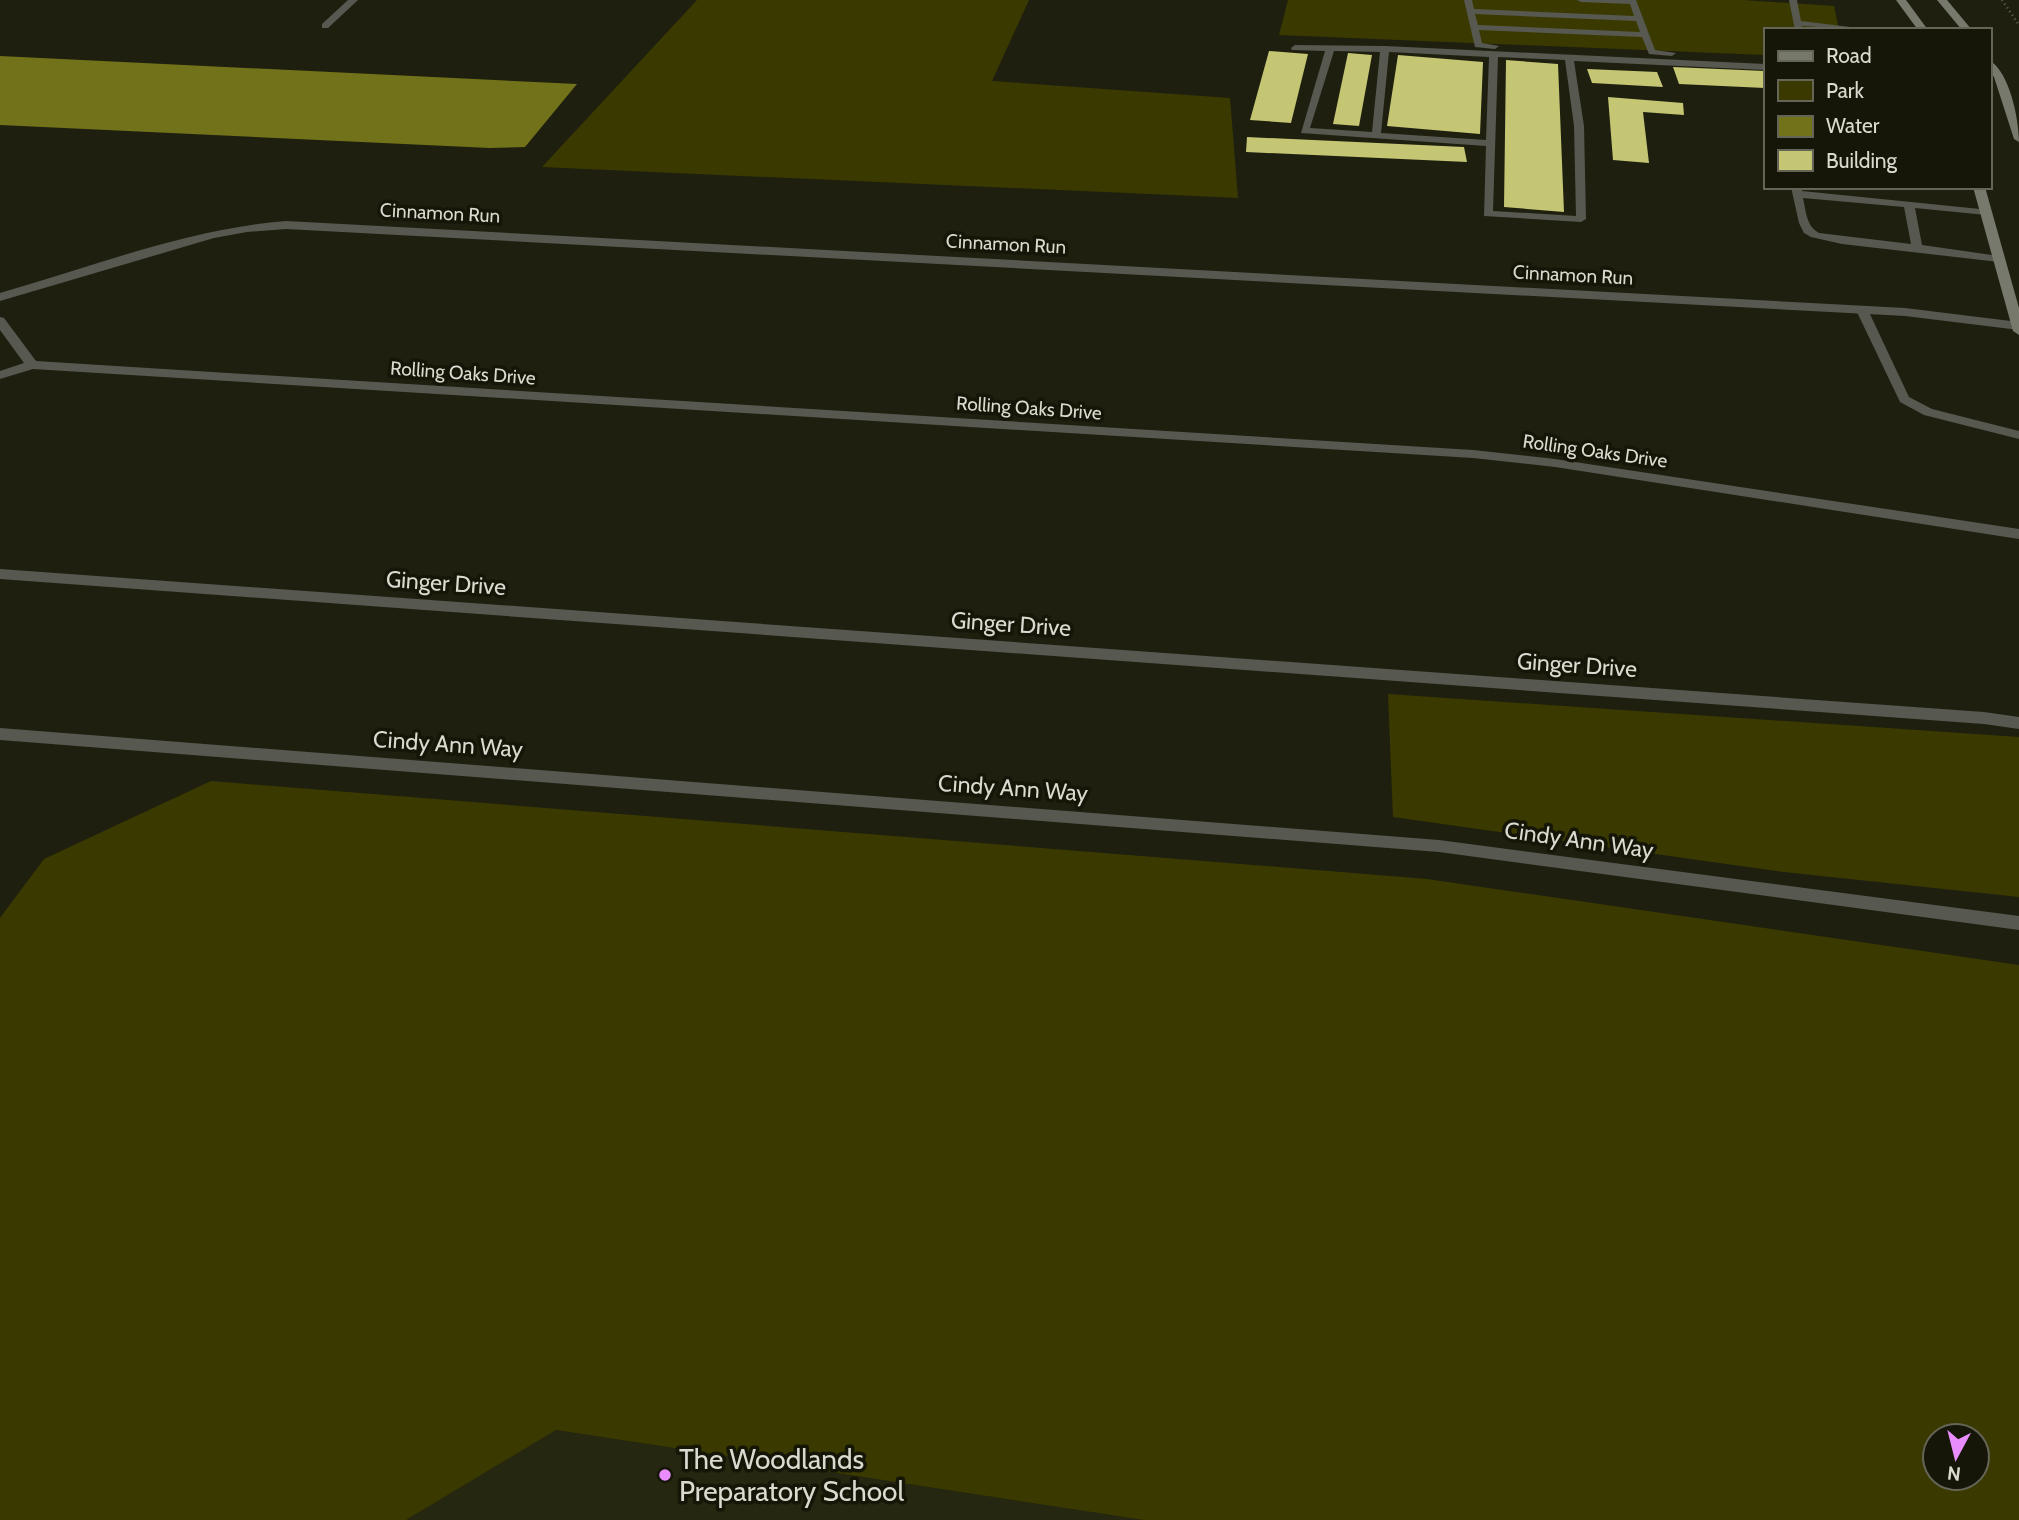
<svg xmlns="http://www.w3.org/2000/svg" width="2019" height="1520" viewBox="0 0 2019 1520" font-family="Cabin,sans-serif">
<style>
.built{fill:#262711}
.green{fill:#3a3a00;fill-rule:evenodd}
.water{fill:#717219}
.building{fill:#c4c673}
.lines{fill:none;stroke-linecap:round;stroke-linejoin:round}
.path{stroke:#67675a;stroke-width:2.5;stroke-dasharray:1 3.5;stroke-linecap:butt}
.service{fill:#575850;fill-rule:evenodd}
.minor{fill:#575850;fill-rule:evenodd}
.secondary{fill:#78796d;fill-rule:evenodd}
.poi-dot{fill:#e98dfe;stroke:#151607;stroke-width:2.5}
.labels{text-anchor:middle;dominant-baseline:central;stroke-width:7;stroke-linejoin:round;paint-order:stroke}
.far-street-label{font-size:19px;fill:#dadad0;stroke:#151607}
.street-label{font-size:23px;fill:#dadad0;stroke:#151607}
.near-poi-label{font-size:28px;fill:#dadad0;stroke:#151607;text-anchor:start}
</style>
<rect width="100%" height="100%" fill="#1f1f10"/>
<path class="built" d="M 555,1430 L 1144,1520 L 406,1520 Z"/>
<path class="green" d="M 697,0 L 1029,0 L 992,81 L 1230,98 L 1238,198 L 542,167 Z
M 1288,0 L 1743,0 L 1834,6 L 1839,30 L 1765,30 L 1765,55 L 1279,35 Z
M 1388,694 L 2019,737 L 2019,897 L 1784,872 L 1393,817 Z
M 211,781 L 1427,879 L 2019,965 L 2019,1520 L 1144,1520 L 556,1430 L 406,1520 L 0,1520 L 0,918 L 44,859 ZM 1977,1436 L 1977,1478 L 1935,1478 L 1935,1436 Z"/>
<path class="water" d="M 0,56 L 577,84 L 525,147 L 490,148 L 0,125 Z"/>
<path class="building" d="M 1269,51 L 1308,54 L 1291,123 L 1250,120 Z
M 1348,53 L 1372,55 L 1359,126 L 1333,124 Z
M 1398,55 L 1483,62 L 1480,134 L 1387,126 Z
M 1506,60 L 1558,64 L 1564,212 L 1504,207 Z
M 1673,67 L 1765,71 L 1765,88 L 1679,84 Z
M 1587,69 L 1657,72 L 1663,87 L 1592,83 Z
M 1608,97 L 1683,103 L 1684,115 L 1643,112 L 1649,163 L 1613,160 Z
M 1247,137 L 1464,147 L 1467,162 L 1246,152 Z"/>
<g class="lines">
<path class="path" d="M 2002,0 L 2019,25"/>
<path class="service" d="M 1464,0 L 1472,0 L 1474,9 L 1634,16 L 1630,4 L 1581,2 L 1577,0 L 1636,0 L 1655,50 L 1676,53 L 1672,56 L 1649,54 L 1642,37 L 1479,30 L 1482,43 L 1499,46 L 1495,49 L 1475,47 ZM 1475,14 L 1636,21 L 1640,32 L 1478,25 Z
M 1789,0 L 1797,0 L 1801,21 L 1875,30 L 1802,26 L 1803,30 L 1795,30 Z
M 1295,45 L 1385,46 L 1765,64 L 1765,70 L 1574,61 L 1584,126 L 1586,219 L 1581,222 L 1484,216 L 1486,146 L 1301,133 L 1325,51 L 1292,50 L 1291,48 ZM 1334,51 L 1380,52 L 1372,132 L 1310,128 ZM 1389,52 L 1489,57 L 1486,140 L 1381,133 ZM 1498,57 L 1565,60 L 1574,126 L 1576,216 L 1493,211 Z
M 1791,187 L 1801,187 L 1802,191 L 1990,210 L 1990,214 L 1986,215 L 1915,208 L 1922,245 L 1999,256 L 2004,259 L 1999,262 L 1842,244 L 1811,237 L 1804,233 L 1799,223 ZM 1803,198 L 1904,207 L 1911,244 L 1819,233 C 1806,226 1806,211 1803,198 Z
M 1862,307 L 1868,310 L 1909,397 L 1932,409 L 2019,431 L 2019,439 L 1924,415 L 1900,402 L 1856,310 Z"/>
<path class="minor" d="M 348,0 L 358,0 L 328,28 L 322,28 L 322,24 Z
M 286,221 L 1905,308 L 2019,322 L 2019,330 L 1905,316 L 286,229 L 247,232 L 214,238 L 0,301 L 0,293 C 94,266 188,229 286,221 Z
M 0,317 L 4,318 L 36,361 L 1473,450 L 1555,459 L 2019,529 L 2019,539 L 1555,467 L 1473,458 L 33,369 L 0,379 L 0,371 L 24,363 L 0,330 Z
M 0,569 L 1984,712 L 2019,717 L 2019,729 L 1984,724 L 0,579 Z
M 0,728 L 1439,840 L 2019,916 L 2019,930 L 1439,852 L 0,740 Z"/>
<path class="secondary" d="M 1896,0 L 1906,0 L 1928,30 L 1918,30 Z
M 1937,0 L 1947,0 L 1972,30 L 1962,30 Z
M 1989,60 C 2010,72 2019,120 2019,142 L 2014,139 L 1994,77 L 1989,70 Z
M 1973,187 L 1985,187 L 2019,308 L 2019,335 L 2013,331 Z"/>
</g>
<circle class="poi-dot" cx="665" cy="1475" r="7"/>
<g class="labels">
<g class="far-street-label">
<text transform="translate(440 213) rotate(3)">Cinnamon Run</text>
<text transform="translate(1006 244) rotate(3)">Cinnamon Run</text>
<text transform="translate(1573 275) rotate(3)">Cinnamon Run</text>
<text transform="translate(463 373) rotate(4)">Rolling Oaks Drive</text>
<text transform="translate(1029 408) rotate(4)">Rolling Oaks Drive</text>
<text transform="translate(1595 451) rotate(8)">Rolling Oaks Drive</text>
</g>
<g class="street-label">
<text transform="translate(446 583) rotate(4)">Ginger Drive</text>
<text transform="translate(1011 624) rotate(4)">Ginger Drive</text>
<text transform="translate(1577 665) rotate(4)">Ginger Drive</text>
<text transform="translate(448 744) rotate(4)">Cindy Ann Way</text>
<text transform="translate(1013 788) rotate(4)">Cindy Ann Way</text>
<text transform="translate(1579 840) rotate(8)">Cindy Ann Way</text>
</g>
<g class="near-poi-label">
<text x="679" y="1459">The Woodlands<tspan x="679" dy="32">Preparatory School</tspan></text>
</g>
</g>
<rect x="1764" y="28" width="228" height="161" fill="#151607" stroke="#646457" stroke-width="2"/>
<rect x="1778" y="51" width="35" height="10" fill="#78796d" stroke="#646457" stroke-width="2"/>
<text x="1826" y="63" font-size="21" fill="#dadad0">Road</text>
<rect x="1778" y="80" width="35" height="21" fill="#3a3a00" stroke="#646457" stroke-width="2"/>
<text x="1826" y="98" font-size="21" fill="#dadad0">Park</text>
<rect x="1778" y="116" width="35" height="21" fill="#717219" stroke="#646457" stroke-width="2"/>
<text x="1826" y="133" font-size="21" fill="#dadad0">Water</text>
<rect x="1778" y="150" width="35" height="21" fill="#c4c673" stroke="#646457" stroke-width="2"/>
<text x="1826" y="168" font-size="21" fill="#dadad0">Building</text>
<g transform="translate(1956 1457) rotate(187)"><circle r="33" fill="#151607" stroke="#646457" stroke-width="2"/>
<path d="M0-5L12 26L0 18L-12 26Z" fill="#e98dfe"/>
<text y="-10" font-size="19" font-weight="bold" text-anchor="middle" fill="#dadad0">N</text>
</g>
</svg>
